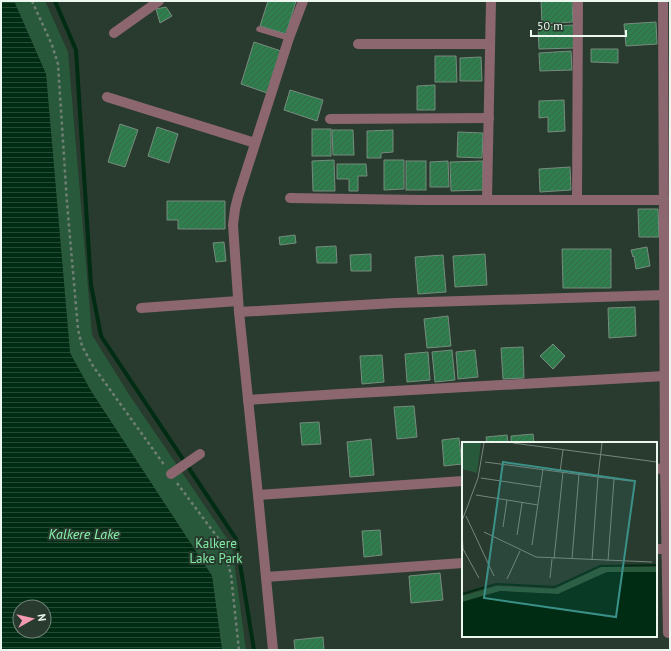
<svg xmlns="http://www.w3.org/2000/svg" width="671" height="651" font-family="'PT Sans',sans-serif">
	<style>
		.park { fill: #29593b }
		.water { fill: url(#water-rules); fill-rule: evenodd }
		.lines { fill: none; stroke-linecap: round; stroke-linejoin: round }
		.stream { stroke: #002c14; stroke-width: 4 }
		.building { fill: url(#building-hatch); stroke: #778c7d }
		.path { stroke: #6f7f74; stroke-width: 2.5; stroke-dasharray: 3 3; stroke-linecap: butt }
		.lane { stroke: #8c676f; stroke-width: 5.5 }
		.street { stroke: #8c676f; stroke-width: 10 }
		.labels { text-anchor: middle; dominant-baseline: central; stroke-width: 4; stroke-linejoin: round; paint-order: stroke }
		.park-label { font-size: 13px; fill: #80e9a4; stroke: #283b2e }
		.water-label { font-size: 14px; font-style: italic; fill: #8af3ae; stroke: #283b2e }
		.inset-river { fill: none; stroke: #002c14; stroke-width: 2 }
		.inset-road { fill: none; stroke: #76867b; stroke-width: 1 }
		.view { fill: #3b9088; fill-opacity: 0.15; stroke: #3b9088; stroke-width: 2 }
		.inset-edge { fill: none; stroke: #ecf7ef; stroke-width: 2 }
	</style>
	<defs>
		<pattern id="water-rules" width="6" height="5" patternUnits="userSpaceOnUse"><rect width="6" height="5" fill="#002c14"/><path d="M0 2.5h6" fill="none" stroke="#254b36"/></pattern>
		<pattern id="building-hatch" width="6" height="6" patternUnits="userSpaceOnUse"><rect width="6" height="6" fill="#2f7e4e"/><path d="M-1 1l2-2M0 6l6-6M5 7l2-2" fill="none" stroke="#3b644b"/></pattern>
	</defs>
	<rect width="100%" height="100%" fill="#283b2e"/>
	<path class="park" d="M14,1H45L68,52L92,335L130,396L232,546L246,650H222L212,576L91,391L70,353L46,74Z"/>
	<path class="water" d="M1,1H14L46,74L70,353L91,391L212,576L222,650H1ZM20,607H44V631H20Z"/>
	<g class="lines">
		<path class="stream" d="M55,1L76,50L91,285L101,336L236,539L254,650"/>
	</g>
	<g class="building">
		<path d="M268,1H296L286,34L260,26Z"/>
		<path d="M541,1H572L573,22L542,24Z"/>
		<path d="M166,7L172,16L160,23L156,9Z"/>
		<path d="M656,22L657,44L626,46L624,24Z"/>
		<path d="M573,25L575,48L539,49L538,27Z"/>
		<path d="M254,42L281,51L267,93L241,84Z"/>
		<path d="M591,49H618V63L591,62Z"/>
		<path d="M571,51L572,70L540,71L539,53Z"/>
		<path d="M435,56H456L457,82H435Z"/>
		<path d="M481,57L482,81H460V58Z"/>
		<path d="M435,85V110H417V86Z"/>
		<path d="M290,90L323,100L317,121L284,110Z"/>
		<path d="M564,100L565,131L548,132V117L539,118V101Z"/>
		<path d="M120,124L138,130L125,167L108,162Z"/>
		<path d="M157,127L178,134L169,163L148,156Z"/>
		<rect x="312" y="129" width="19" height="27"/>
		<path d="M332,130H353L354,155H333Z"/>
		<path d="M393,130V152L381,153V158H367V131Z"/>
		<path d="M458,132L483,133L482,158L457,157Z"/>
		<path d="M334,160L335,191H313L312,161Z"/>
		<path d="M384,160H404V189L384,190Z"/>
		<rect x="406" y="161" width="20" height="29"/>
		<path d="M448,161L449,187H430V162Z"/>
		<path d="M483,161V190L451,191L450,162Z"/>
		<path d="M337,164H366L367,176H358V191H349V179H337Z"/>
		<path d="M570,167L571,190L540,192L539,169Z"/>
		<path d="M167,201H225V229H178V220H167Z"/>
		<path d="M638,209H658L659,237H639Z"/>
		<path d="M295,235L296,243L280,245L279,237Z"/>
		<path d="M224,242L226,261L216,262L213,243Z"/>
		<path d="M336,246L337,263H317L316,247Z"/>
		<path d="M647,247L650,266L636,269L634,256L633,257L631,250Z"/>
		<path d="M562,249H611V288H563Z"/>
		<path d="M371,254V271H351L350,255Z"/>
		<path d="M485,254L487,285L455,287L453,256Z"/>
		<path d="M443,255L446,292L418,294L415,257Z"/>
		<path d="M635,307L636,336L609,338L608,308Z"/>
		<path d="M448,316L451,346L427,348L424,319Z"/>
		<path d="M553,344L565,356L553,369L540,356Z"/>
		<path d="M523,347L524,378L503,379L501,348Z"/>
		<path d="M452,350L455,380L435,382L432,352Z"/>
		<path d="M475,350L478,377L458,379L456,352Z"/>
		<path d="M428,352L430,380L407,382L405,354Z"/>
		<path d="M382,355L384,382L362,384L360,356Z"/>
		<path d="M414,406L417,437L397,439L394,407Z"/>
		<path d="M319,422L321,444L302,445L300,423Z"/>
		<path d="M533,434L534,443H511V436Z"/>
		<path d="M507,435L508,443H487L486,437Z"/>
		<path d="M459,438L462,464L444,466L442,440Z"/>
		<path d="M371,439L374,475L350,477L347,442Z"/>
		<path d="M380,530L382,555L364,557L362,531Z"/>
		<path d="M440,573L443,600L411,603L409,576Z"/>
		<path d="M323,637L324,650H295L294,640Z"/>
	</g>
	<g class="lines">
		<g class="path">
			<path d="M32,1L52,45L58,64L67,203L78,329L82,346L93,366L165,466"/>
			<path d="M177,483L218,538L225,552L231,575L239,650"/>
		</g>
		<path class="lane" d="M259,29L289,38"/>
		<g class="street">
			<path d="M663,1L665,468H670"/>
			<path d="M114,33L159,1"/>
			<path d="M358,44H490"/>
			<path d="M107,97L255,143"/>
			<path d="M330,119L489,118"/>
			<path d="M290,198L421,200H664"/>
			<path d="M487,199L491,1"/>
			<path d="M577,200L578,1"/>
			<path d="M141,308L238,301"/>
			<path d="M239,312L395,303L665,295"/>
			<path d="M248,400L340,394L665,376"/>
			<path d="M656,469L665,468L668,633"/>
			<path d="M171,474L200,454"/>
			<path d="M258,495L463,481"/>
			<path d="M656,549H667"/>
			<path d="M266,577L463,563"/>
			<path d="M273,650L258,495L239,312L233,225L235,209L238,197L289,38L303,1"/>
		</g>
	</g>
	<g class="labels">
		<g class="park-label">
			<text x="216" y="543">Kalkere<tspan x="216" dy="15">Lake Park</tspan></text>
		</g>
		<g class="water-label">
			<text x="84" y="534">Kalkere Lake</text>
		</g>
	</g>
	<g transform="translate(462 442)">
		<rect width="195" height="195" fill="#283b2e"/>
		<path d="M0,1H19L15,31L0,27Z" fill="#29593b"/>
		<path d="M139,125H195V130H145L96,152L38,149L0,160V154L35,144L92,147Z" fill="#29593b"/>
		<path d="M145,130H195V194H0V160L38,149L96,152Z" fill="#002c14"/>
		<path class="inset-river" d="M0,152L34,142L93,145L138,124L195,123"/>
		<path class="inset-road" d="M51,1L195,20M23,20L136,35L140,1M98,30L101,8M19,36L79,45M14,53L76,63M4,74L32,134M0,79L16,36L22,1M41,85L45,58M0,89L1,107L17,136M22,90L74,115L190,120M55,93L60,61M70,103L81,27M92,117L101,30M110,117L117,32M130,118L136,35L169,39M146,119L152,37M88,136L90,117M45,137L58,109"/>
		<path class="view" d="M41,20L173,39L154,175L22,156Z"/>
		<rect width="195" height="195" class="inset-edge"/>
	</g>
	<rect width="671" height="651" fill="none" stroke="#ecf7ef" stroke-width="4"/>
	<g transform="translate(32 619) rotate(82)"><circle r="19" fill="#283b2e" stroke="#76867b"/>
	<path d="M0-3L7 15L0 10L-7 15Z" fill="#f29aaf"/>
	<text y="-6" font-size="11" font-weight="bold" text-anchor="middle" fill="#ecf7ef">N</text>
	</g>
	<path d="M531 30v6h95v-6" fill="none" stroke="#ecf7ef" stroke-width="2"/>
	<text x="537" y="30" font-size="12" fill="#ecf7ef" stroke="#283b2e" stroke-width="3" paint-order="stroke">50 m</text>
</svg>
